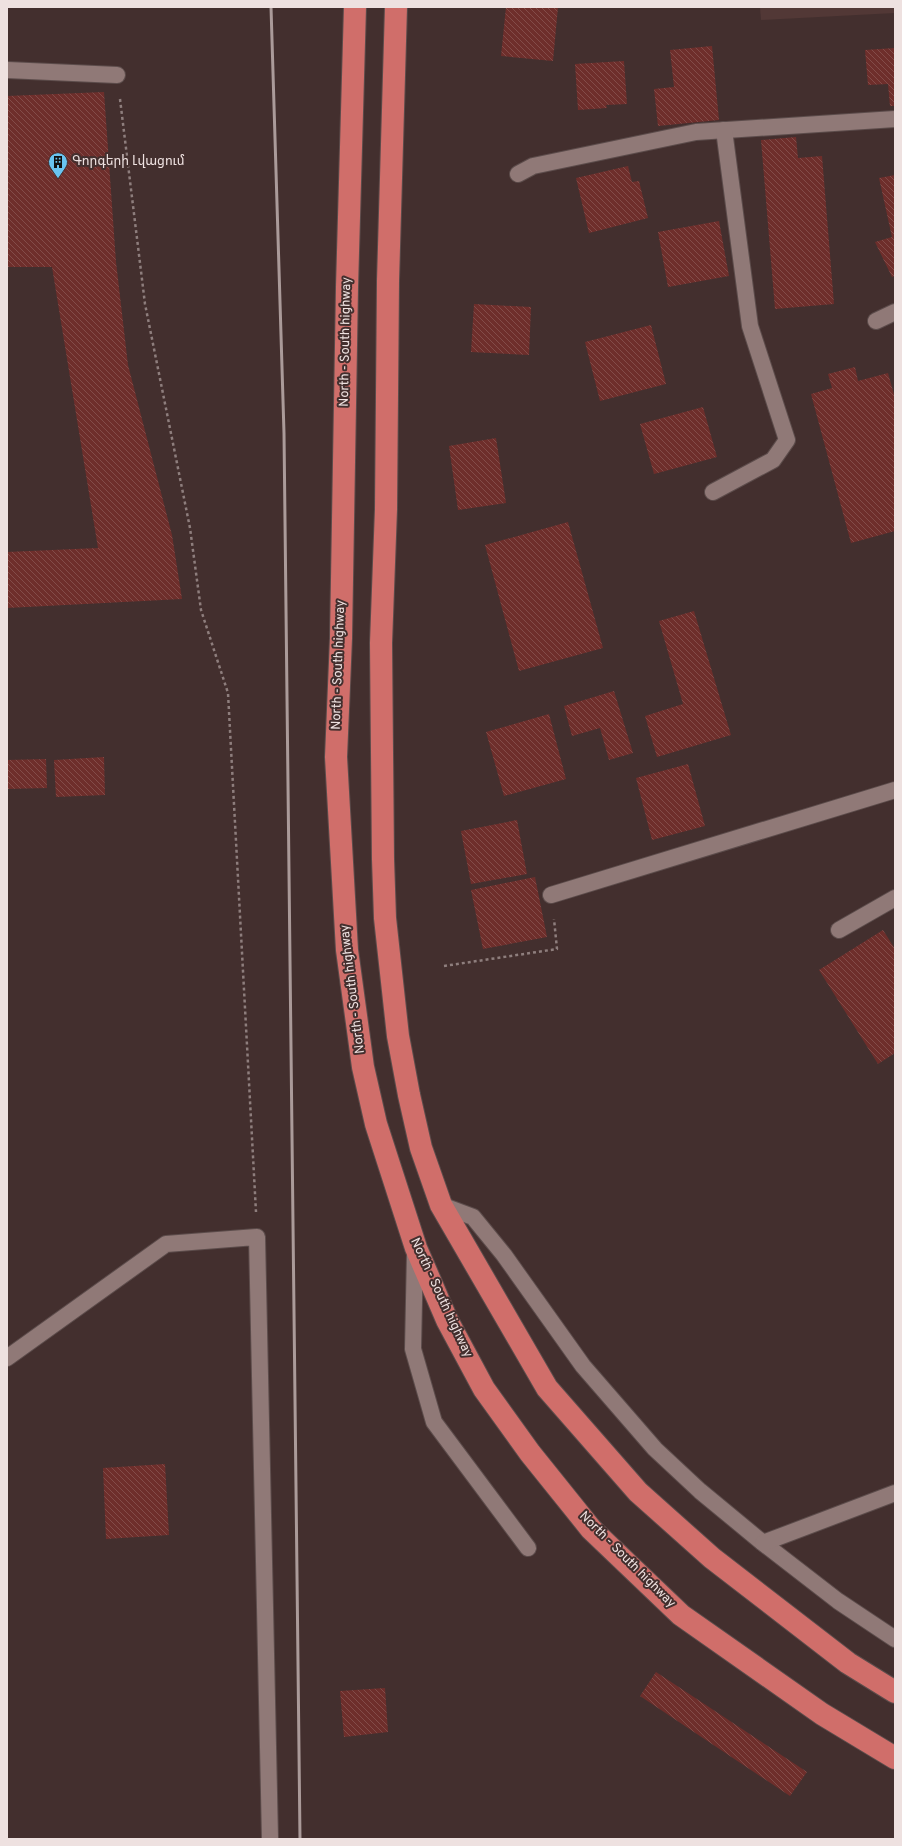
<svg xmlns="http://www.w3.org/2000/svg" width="902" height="1846" font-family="Overpass,'Noto Sans Armenian',sans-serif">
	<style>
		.built { fill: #523836 }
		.building { fill: url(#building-back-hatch) }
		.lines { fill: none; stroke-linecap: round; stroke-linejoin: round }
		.service-casing { stroke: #5c4c4b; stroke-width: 18 }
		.trunk-casing { stroke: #5c4c4b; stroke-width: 24 }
		.path { stroke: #8e7e7d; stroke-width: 2.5; stroke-dasharray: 3 3; stroke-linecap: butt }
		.service { stroke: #907977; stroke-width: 16 }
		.trunk { stroke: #d06e6a; stroke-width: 22 }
		.rail { stroke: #aa9a99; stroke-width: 3 }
		.labels { text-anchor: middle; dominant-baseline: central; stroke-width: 4; stroke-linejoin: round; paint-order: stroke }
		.poi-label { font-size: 13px; fill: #eee1e0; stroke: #432f2e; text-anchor: start }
		.street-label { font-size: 13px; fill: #eee1e0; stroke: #432f2e }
	</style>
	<defs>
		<pattern id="building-back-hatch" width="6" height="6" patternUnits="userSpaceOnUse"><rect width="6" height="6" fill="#6e2e2b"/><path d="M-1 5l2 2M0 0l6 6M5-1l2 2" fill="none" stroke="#834c49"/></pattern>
	</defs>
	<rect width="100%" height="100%" fill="#432f2e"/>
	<path class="built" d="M760,7H895V13L761,20Z"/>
	<g class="building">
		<path d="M506,7H558L553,61L501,56Z"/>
		<path d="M712,46L719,120L658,126L654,89L674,87L670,50Z"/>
		<path d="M895,48V106H890L888,84L868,85L865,50Z"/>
		<path d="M624,61L627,104L606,105L607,108L578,110L575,64Z"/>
		<path d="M104,92L116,262L128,365L172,535L182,599L7,608V552L98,548L52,267H7V96Z"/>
		<path d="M796,137L798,158L822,156L834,304L775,309L761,140Z"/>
		<path d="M628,166L632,182L639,181L648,218L589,233L576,178Z"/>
		<path d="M895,175V276L892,277L875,242L892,237L879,178Z"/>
		<path d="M719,221L729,276L668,287L658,232Z"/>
		<path d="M474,304L531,307L529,355L471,352Z"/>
		<path d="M651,325L666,384L600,401L585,342Z"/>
		<path d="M855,367L858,381L888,373L895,398V531L851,543L811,394L832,388L828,374Z"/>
		<path d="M703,407L717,457L654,474L640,424Z"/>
		<path d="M496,438L506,503L458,510L449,446Z"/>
		<path d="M568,522L603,648L519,671L485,545Z"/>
		<path d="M694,611L731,735L657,757L645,716L683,704L659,621Z"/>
		<path d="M614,691L633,753L609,760L600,728L572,736L564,706Z"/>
		<path d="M549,714L566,779L504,796L486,732Z"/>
		<path d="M104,757L105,795L56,797L54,760Z"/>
		<path d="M46,759L47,788L7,789V760Z"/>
		<path d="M688,764L705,826L652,840L636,778Z"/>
		<path d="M517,820L527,874L471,884L461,831Z"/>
		<path d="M535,877L547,937L483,949L471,890Z"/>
		<path d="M883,930L895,949V1053L878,1064L819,970Z"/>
		<path d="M165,1464L169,1535L106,1539L103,1468Z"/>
		<path d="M656,1672L807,1772L790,1796L640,1696Z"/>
		<path d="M385,1688L388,1732L344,1737L340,1691Z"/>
	</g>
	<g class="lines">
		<defs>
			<g id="service">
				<path d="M7,70L117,75"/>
				<path d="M518,174L533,166L696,132L895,119"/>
				<path d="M876,321L895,312"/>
				<path d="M713,492L773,460L787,440L750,326L724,130"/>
				<path d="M551,895L895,790"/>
				<path d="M839,930L895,898"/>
				<path d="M441,1205L473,1217L504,1255L583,1366L655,1449L700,1491L763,1543L838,1601L895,1639"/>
				<path d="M415,1252L413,1349L434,1422L528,1548"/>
				<path d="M7,1358L166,1244L257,1237L270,1839"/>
				<path d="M763,1543L895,1493"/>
			</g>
			<g id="trunk">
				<path d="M355,7L347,287L341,638L336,757L347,950L363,1067L376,1124L416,1248L447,1320L484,1389L530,1453L591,1529L681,1615L822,1714L895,1758"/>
				<path d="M396,7L388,281L386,509L381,643L383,859L385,918L398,1036L409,1095L421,1148L441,1205L547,1388L638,1492L712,1558L848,1663L895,1692"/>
			</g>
		</defs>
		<use href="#service" class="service-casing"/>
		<use href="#trunk" class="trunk-casing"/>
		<g class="path">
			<path d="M120,99L145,304L190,528L201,610L228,693L256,1212"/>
			<path d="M444,966L557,949L554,919"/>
		</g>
		<use href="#service" class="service"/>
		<use href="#trunk" class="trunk"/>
		<path class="rail" d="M271,7L284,433L300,1839"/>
	</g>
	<defs>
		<symbol id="building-pin" viewBox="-11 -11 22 30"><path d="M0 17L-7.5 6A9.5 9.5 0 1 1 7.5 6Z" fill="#69c4f1" stroke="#432f2e"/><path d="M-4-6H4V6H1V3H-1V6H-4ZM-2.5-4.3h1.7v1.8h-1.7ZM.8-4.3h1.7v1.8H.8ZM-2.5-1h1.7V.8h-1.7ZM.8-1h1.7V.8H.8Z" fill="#111"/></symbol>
	</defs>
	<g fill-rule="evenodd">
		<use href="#building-pin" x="47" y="151" width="22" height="30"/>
	</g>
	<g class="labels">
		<g class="poi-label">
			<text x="72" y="162">Գորգերի Լվացում</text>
		</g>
		<g class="street-label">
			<text transform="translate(346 342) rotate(-89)">North - South highway</text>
			<text transform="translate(339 665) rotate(-88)">North - South highway</text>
			<text transform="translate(353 989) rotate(-97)">North - South highway</text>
			<text transform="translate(441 1298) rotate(65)">North - South highway</text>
			<text transform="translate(627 1560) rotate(45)">North - South highway</text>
		</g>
	</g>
	<rect width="902" height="1846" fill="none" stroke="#eee1e0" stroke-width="16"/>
</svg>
